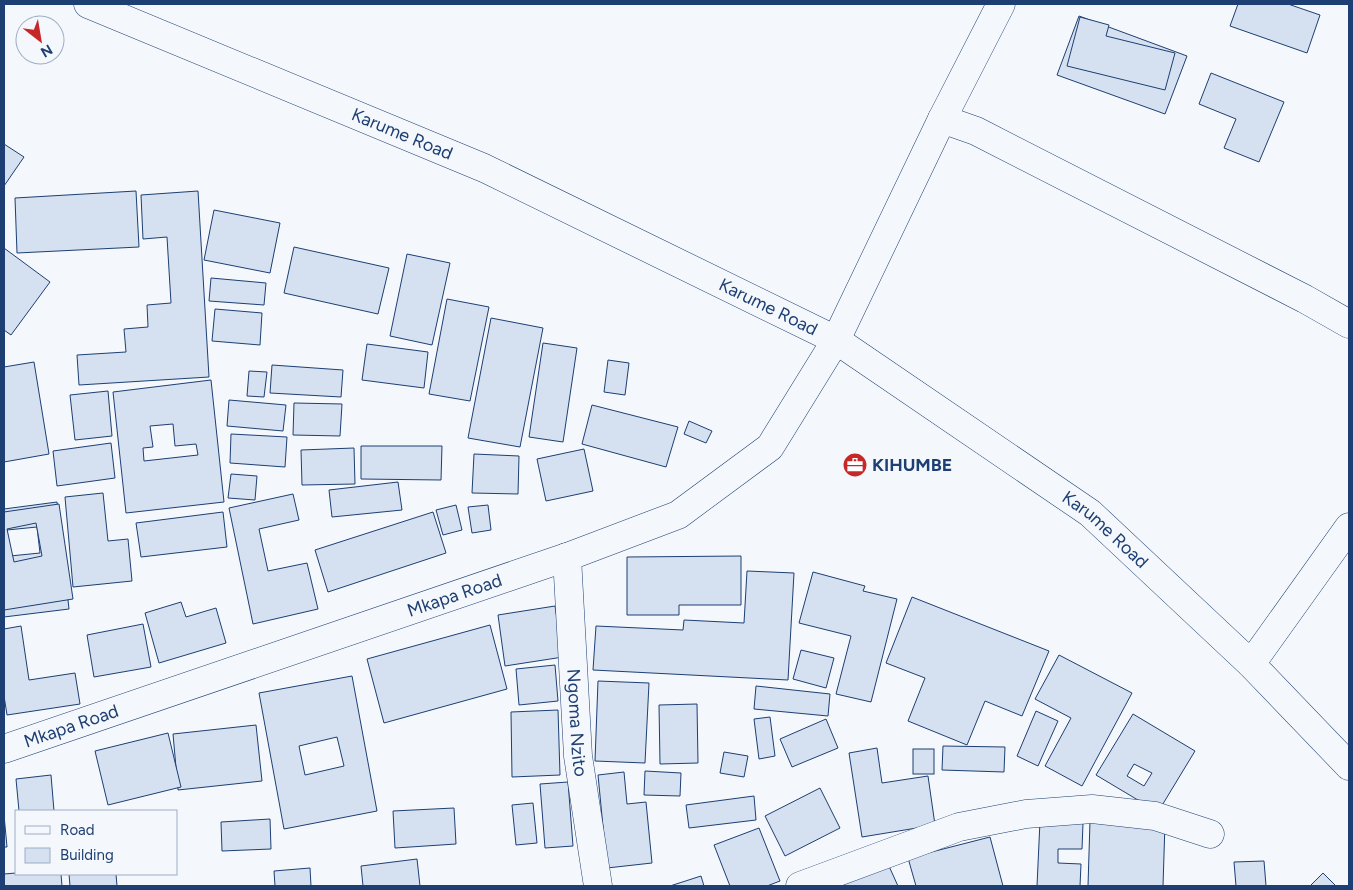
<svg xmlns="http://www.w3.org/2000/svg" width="1353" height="890" font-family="Figtree,sans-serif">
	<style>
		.building { fill: #d5e0f0; stroke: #1d3f73; fill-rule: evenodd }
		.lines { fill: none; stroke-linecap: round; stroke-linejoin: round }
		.minor-casing { stroke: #1d3f73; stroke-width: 29 }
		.highway-casing { stroke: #1d3f73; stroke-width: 29 }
		.minor { stroke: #f4f7fb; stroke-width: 28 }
		.highway { stroke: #f4f7fb; stroke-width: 28 }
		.labels { text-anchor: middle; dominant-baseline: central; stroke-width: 4; stroke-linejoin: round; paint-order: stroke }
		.street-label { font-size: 18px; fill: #1d3f73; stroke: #f4f7fb }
		.poi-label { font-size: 18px; font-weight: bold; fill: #1d3f73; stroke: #f4f7fb; text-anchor: start }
	</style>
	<rect width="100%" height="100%" fill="#f4f7fb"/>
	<g class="building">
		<path d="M1238,4H1288L1320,15L1307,53L1230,26Z"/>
		<path d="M1079,16L1187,56L1165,114L1057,75Z"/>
		<path d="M1080,17L1109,25L1106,36L1175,53L1165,90L1067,66Z"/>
		<path d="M1211,73L1284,102L1259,162L1224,148L1236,119L1199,104Z"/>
		<path d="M4,144L24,157L4,186Z"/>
		<path d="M136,191L139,247L17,253L15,198Z"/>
		<path d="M198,191L209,377L79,385L77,355L126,352L124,329L148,327L147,305L171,303L167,237L143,239L141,195Z"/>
		<path d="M214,210L280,223L270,273L204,260Z"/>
		<path d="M294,247L389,268L378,314L284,293Z"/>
		<path d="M4,248L50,282L11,335L4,330Z"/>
		<path d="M407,254L450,263L432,345L390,336Z"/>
		<path d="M211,278L266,283L264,305L209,301Z"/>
		<path d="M447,299L489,307L470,401L429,394Z"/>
		<path d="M215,309L262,313L260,345L212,341Z"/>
		<path d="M491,318L543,328L520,447L468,438Z"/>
		<path d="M543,343L577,348L563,442L529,437Z"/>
		<path d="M367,344L428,352L424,388L362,380Z"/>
		<path d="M608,360L629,363L625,395L604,392Z"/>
		<path d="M34,362L49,454L4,462V367Z"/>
		<path d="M272,365L343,370L341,397L270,393Z"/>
		<path d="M249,371L267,372L264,397L247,396Z"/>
		<path d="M211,380L224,502L126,513L113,392ZM173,424L175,446L196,444L198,455L144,461L143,448L153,447L150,426Z"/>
		<path d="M108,391L112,436L75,440L70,395Z"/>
		<path d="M229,400L286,405L283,431L227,426Z"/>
		<path d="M294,403L342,404L340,436L293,435Z"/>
		<path d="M592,405L678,427L666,467L582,444Z"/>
		<path d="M689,421L712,431L706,443L684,434Z"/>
		<path d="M231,434L287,437L285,467L230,463Z"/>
		<path d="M111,443L115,478L57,486L53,451Z"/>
		<path d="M361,446H442L441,480L361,479Z"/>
		<path d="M354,448L355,484L302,485L301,450Z"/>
		<path d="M584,449L593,491L546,501L537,459Z"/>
		<path d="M474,454L519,456L518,494L472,493Z"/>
		<path d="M231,474L257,476L255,500L228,498Z"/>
		<path d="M398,482L402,510L332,517L329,490Z"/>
		<path d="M103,493L108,541L128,539L132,581L73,587L65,497Z"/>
		<path d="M293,494L299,520L259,529L268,571L307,563L318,609L253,624L229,508Z"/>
		<path d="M57,502L69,609L4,617V509ZM37,527L40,553L10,556L7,530Z"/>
		<path d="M59,504L73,599L4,610V512ZM36,523L42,556L14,562L7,529Z"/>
		<path d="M456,505L462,530L443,535L436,510Z"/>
		<path d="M488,505L491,530L472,533L468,507Z"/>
		<path d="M223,512L227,547L141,557L136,523Z"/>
		<path d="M433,512L446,553L328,592L315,550Z"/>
		<path d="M741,556V605H679V615H627V557Z"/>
		<path d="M747,571L794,573L788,680L593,670L596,626L683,630L684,620L744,623Z"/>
		<path d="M813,572L865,586L863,591L897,599L871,702L836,694L851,636L799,623Z"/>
		<path d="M912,597L1049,651L1022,716L985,701L967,745L908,721L925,678L886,663Z"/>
		<path d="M181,602L186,617L216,608L226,643L159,663L145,613Z"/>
		<path d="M555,606L563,657L505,666L498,615Z"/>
		<path d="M143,624L151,667L94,677L87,635Z"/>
		<path d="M490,625L507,689L384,723L367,659Z"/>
		<path d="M21,626L29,680L75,673L80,704L7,715L4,696V629Z"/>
		<path d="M801,650L834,658L826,688L793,679Z"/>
		<path d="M1059,655L1132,693L1082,786L1045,766L1071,718L1035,699Z"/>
		<path d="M555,665L558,701L519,705L516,669Z"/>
		<path d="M352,676L377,811L284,829L259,693ZM337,737L344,766L305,775L299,746Z"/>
		<path d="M598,681L649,683L645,763L595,761Z"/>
		<path d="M756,686L830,694L828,716L754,709Z"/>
		<path d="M697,704L698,763L660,764L659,705Z"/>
		<path d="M558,710L560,775L512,777L511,712Z"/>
		<path d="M1036,711L1058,721L1038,766L1017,756Z"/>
		<path d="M1133,714L1195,751L1158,812L1096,775ZM1134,764L1152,773L1144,786L1127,776Z"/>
		<path d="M770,717L775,756L759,759L754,719Z"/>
		<path d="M826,719L838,748L792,767L780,739Z"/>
		<path d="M256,725L262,781L178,790L173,734Z"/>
		<path d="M168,733L181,787L108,805L95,751Z"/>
		<path d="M943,746L1005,747L1004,772L942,770Z"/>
		<path d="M877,748L882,783L928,776L935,825L862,837L849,753Z"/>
		<rect x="913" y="749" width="21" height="25"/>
		<path d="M724,752L748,756L744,777L720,773Z"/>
		<path d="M645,771L681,773L680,796L644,795Z"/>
		<path d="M624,772L627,804L646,802L652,863L607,868L598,775Z"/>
		<path d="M51,775L54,811H19L16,779Z"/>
		<path d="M568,782L573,846L545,848L540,784Z"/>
		<path d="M820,788L840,828L785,856L765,816Z"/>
		<path d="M754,796L756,820L689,828L686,805Z"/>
		<path d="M533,803L537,843L516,845L512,805Z"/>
		<path d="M454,808L456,844L395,848L393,811Z"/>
		<path d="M4,815L7,847H4Z"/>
		<path d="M270,819L271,849L222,851L221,822Z"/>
		<path d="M1040,821L1083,823L1082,849H1058V863L1081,864L1080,886H1037Z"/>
		<path d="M1090,821L1165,823L1163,886H1088Z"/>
		<path d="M759,828L780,881L767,886H730L714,845Z"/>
		<path d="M990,837L1003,886H916L908,858Z"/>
		<path d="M417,859L420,886H363L361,866Z"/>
		<path d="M1264,861L1266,886H1236L1234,862Z"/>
		<path d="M888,864L898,886H836Z"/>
		<path d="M310,868L311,886H275L274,871Z"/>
		<path d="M16,873L61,874L62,886H4V874Z"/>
		<path d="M1323,873L1336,886H1310Z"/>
		<path d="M69,874H116L117,886H70Z"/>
		<path d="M701,876L704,886H670Z"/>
	</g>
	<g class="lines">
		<defs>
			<g id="minor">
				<path d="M942,119L976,131L1305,299L1349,324"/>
				<path id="s1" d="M567,557L578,756L598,886"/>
				<path d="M1251,664L1349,527"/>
				<path id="s2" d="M4,749L567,557L678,515L770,447L836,340L942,119L1001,4"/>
				<path d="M800,886L959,827L1026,814L1092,809L1155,816L1210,834"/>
			</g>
			<g id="highway">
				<path id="s3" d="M88,4L484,168L836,340L1090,513L1251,664L1349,766"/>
			</g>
		</defs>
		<use href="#minor" class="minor-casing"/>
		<use href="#highway" class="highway-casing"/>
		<use href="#minor" class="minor"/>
		<use href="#highway" class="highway"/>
	</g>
	<defs>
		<symbol id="office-disc" viewBox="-11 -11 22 22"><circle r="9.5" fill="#c62828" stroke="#f4f7fb"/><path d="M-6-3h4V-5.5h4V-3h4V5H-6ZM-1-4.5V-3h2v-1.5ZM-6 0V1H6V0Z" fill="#fff"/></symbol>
	</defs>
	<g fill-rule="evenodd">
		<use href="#office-disc" x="841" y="451" width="28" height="28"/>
	</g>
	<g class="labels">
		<g class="street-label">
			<text stroke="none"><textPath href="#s3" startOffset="340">Karume Road</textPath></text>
			<text stroke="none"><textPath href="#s3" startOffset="745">Karume Road</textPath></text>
			<text stroke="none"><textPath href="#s3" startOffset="1150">Karume Road</textPath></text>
			<text stroke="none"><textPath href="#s2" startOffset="476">Mkapa Road</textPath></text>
			<text stroke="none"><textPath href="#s1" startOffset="166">Ngoma Nzito</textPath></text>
			<text stroke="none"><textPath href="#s2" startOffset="71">Mkapa Road</textPath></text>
		</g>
		<g class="poi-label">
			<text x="872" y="465">KIHUMBE</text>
		</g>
	</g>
	<rect width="1353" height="890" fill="none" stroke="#1d3f73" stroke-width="10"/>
	<rect x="15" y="810" width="162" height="65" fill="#f4f7fb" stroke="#9eadc5"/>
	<rect x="25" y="826" width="25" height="8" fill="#f4f7fb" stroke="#9eadc5"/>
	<text x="60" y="835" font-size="15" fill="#1d3f73">Road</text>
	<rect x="25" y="848" width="25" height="15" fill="#d5e0f0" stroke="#9eadc5"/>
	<text x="60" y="860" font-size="15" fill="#1d3f73">Building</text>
	<g transform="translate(40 40) rotate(149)"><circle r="24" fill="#f4f7fb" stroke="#9eadc5"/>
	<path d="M0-4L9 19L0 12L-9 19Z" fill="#c62828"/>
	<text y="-8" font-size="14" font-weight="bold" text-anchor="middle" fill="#1d3f73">N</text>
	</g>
</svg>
